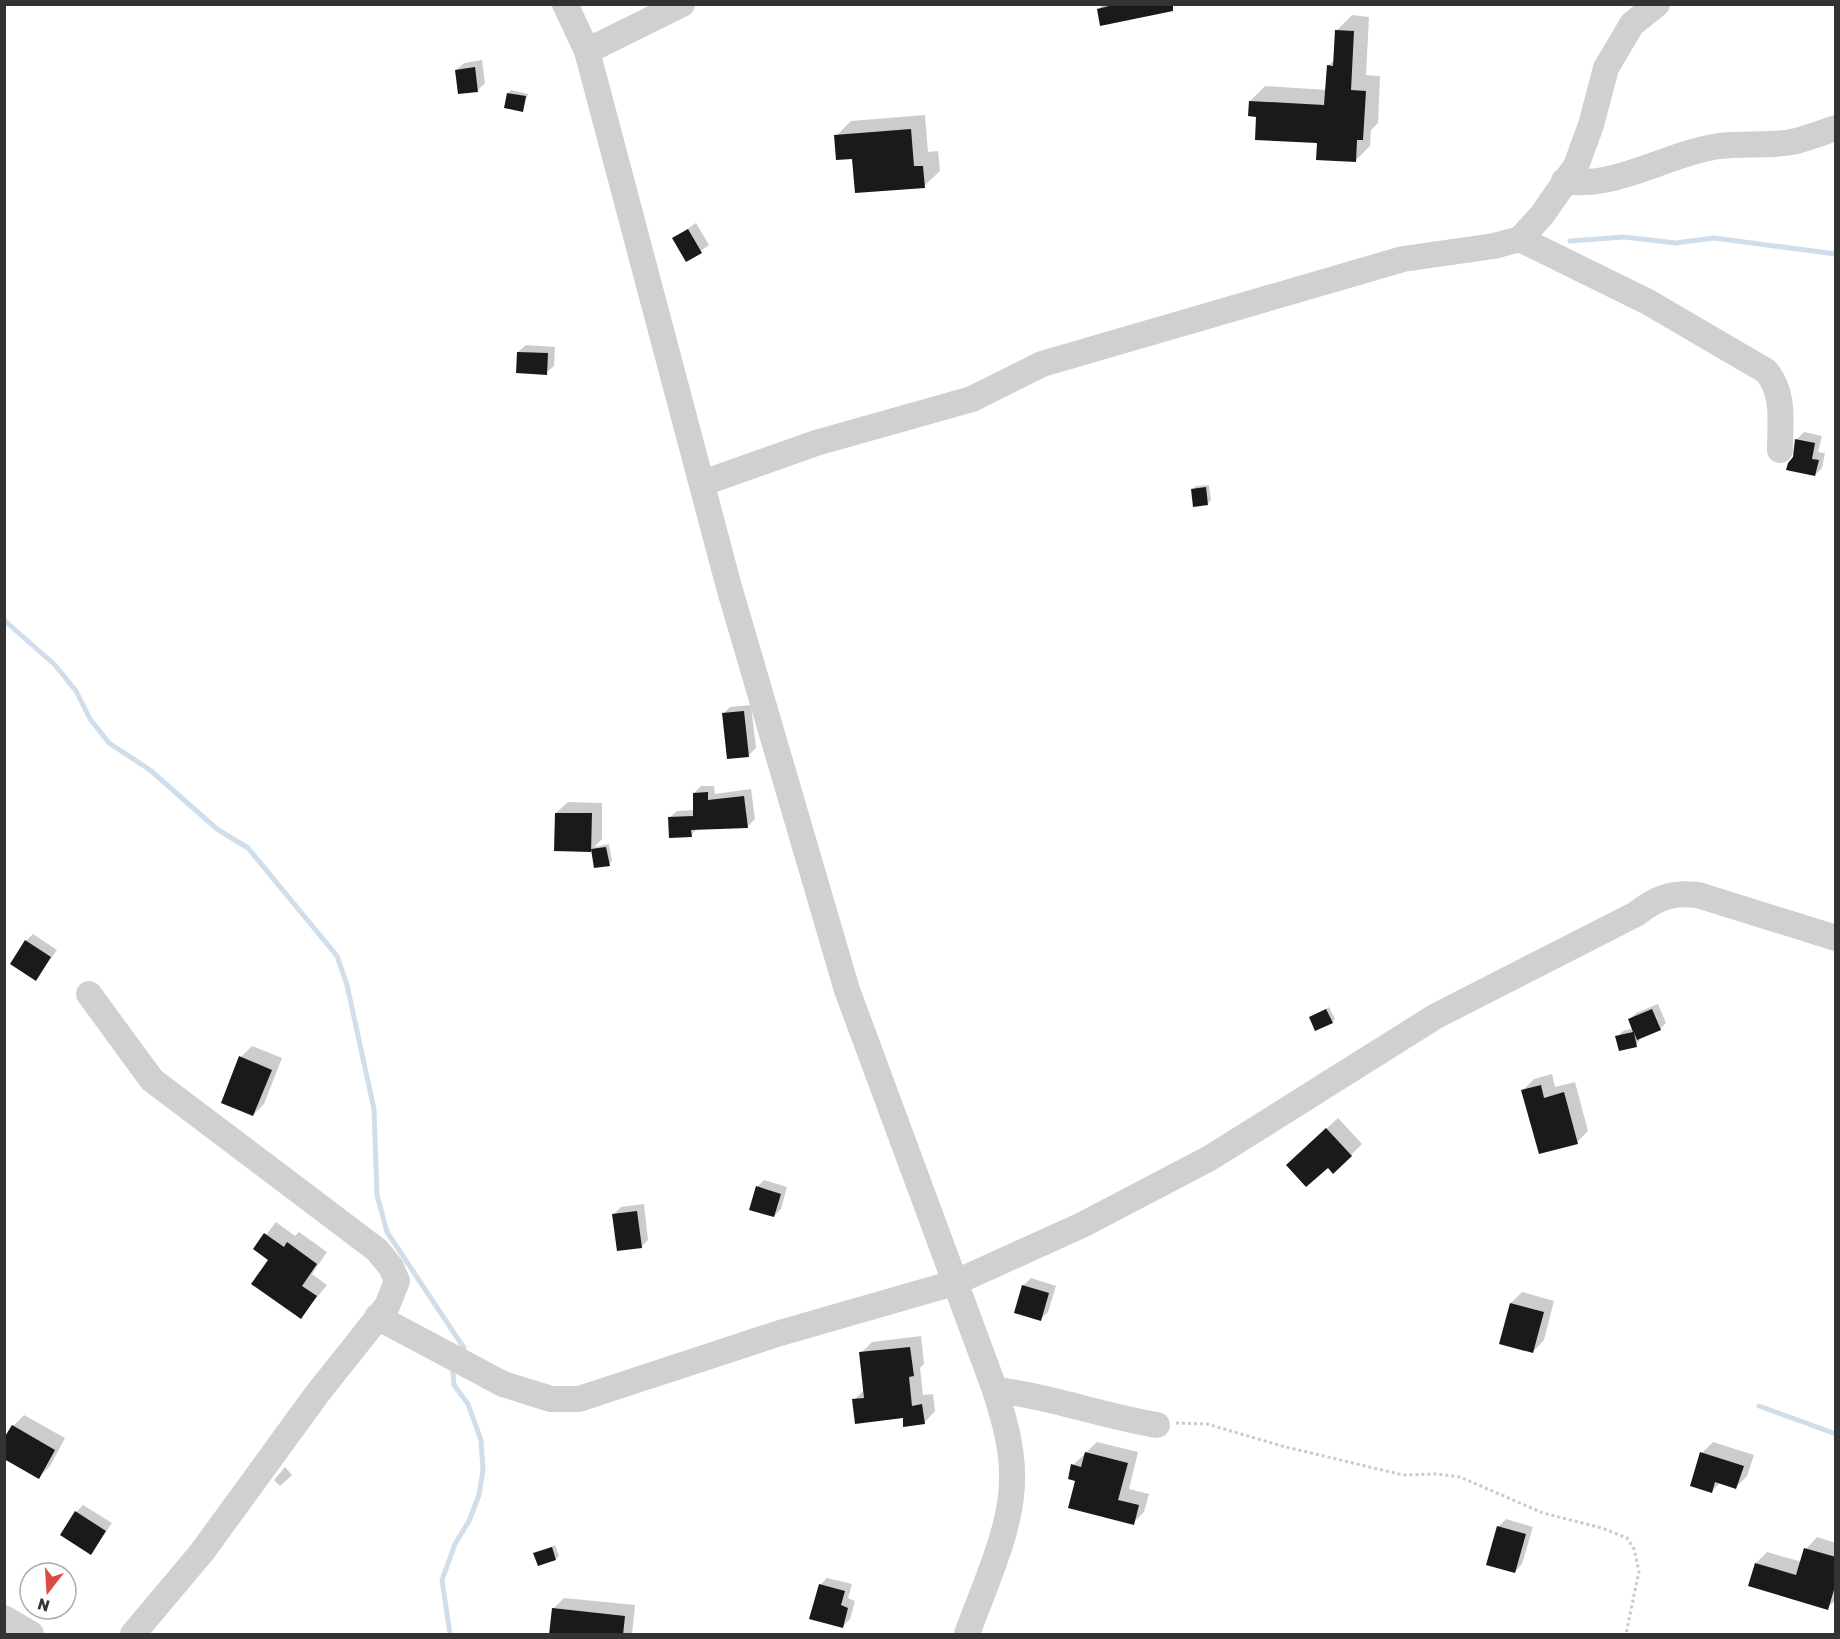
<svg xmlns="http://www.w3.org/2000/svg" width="1840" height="1639" font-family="Rubik,sans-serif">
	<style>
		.shadow { fill: #0003 }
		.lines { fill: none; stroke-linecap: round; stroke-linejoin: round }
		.stream { stroke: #d0deec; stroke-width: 5 }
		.building { fill: #1a1a1a }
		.path { stroke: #cacaca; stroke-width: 3; stroke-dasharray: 3 3; stroke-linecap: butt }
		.minor { stroke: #d0d0d0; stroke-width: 26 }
	</style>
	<rect width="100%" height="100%" fill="#fff"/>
	<g class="shadow">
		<path d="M1103,4H1156L1099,9Z"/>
		<path d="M1352,15L1369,17L1366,75L1380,76L1378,123L1371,130L1370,146L1355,161L1257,116L1250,101L1265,86L1327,90L1328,66L1335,59L1336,31Z"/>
		<path d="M482,60L485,83L478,90L456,70L464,63Z"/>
		<path d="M511,90L528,94L523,110L508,94Z"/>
		<path d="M925,115L928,152L938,151L940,171L924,186L853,158L836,136L851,121Z"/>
		<path d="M696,223L709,245L687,260L674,238Z"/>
		<path d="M526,345L555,347L554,366L546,373L518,352Z"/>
		<path d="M1804,432L1822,436L1818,452L1825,453L1822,468L1815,475L1795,458L1797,439Z"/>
		<path d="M1209,485L1211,500L1208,504L1193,489L1196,486Z"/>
		<path d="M751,705L756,748L749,755L723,714L730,707Z"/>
		<path d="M701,786H714L715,794L751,789L755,819L748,826L698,828L691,835L669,818L677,811L695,810L694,793Z"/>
		<path d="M568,802L602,803V839L594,847L609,844L612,861L609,864L596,867L593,848L590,850L556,813Z"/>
		<path d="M33,934L57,950L36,979L26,941Z"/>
		<path d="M1658,1004L1666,1023L1660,1029L1642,1037L1636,1045L1617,1037L1623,1031L1634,1028L1630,1019L1636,1013Z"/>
		<path d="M1329,1007L1335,1019L1332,1022L1311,1018Z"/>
		<path d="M252,1046L282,1058L264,1104L253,1115L241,1057Z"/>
		<path d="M1552,1074L1555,1087L1575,1082L1588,1131L1577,1142L1523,1090L1534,1079Z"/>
		<path d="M1338,1118L1362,1144L1351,1155L1328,1165L1299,1154Z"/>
		<path d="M764,1180L787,1187L781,1209L774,1216L757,1187Z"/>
		<path d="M644,1204L648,1240L641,1247L614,1214L621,1207Z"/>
		<path d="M276,1222L295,1236L299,1232L327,1252L312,1274L327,1285L301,1317L270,1260L255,1249Z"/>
		<path d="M1031,1278L1056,1286L1048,1312L1040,1319L1016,1312L1024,1285Z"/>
		<path d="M1522,1292L1554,1301L1544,1340L1533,1352L1511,1303Z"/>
		<path d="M921,1336L924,1364L920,1368L923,1395L933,1394L935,1411L924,1423L854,1400L865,1389L861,1353L872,1342Z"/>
		<path d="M24,1415L65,1438L50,1466L39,1477L13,1426Z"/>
		<path d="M1097,1442L1138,1452L1129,1489L1149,1494L1144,1512L1133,1523L1076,1480L1073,1465Z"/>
		<path d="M1713,1442L1754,1455L1747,1476L1736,1487L1721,1482L1711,1492L1702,1453Z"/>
		<path d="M285,1467L292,1475L280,1486L274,1480Z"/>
		<path d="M83,1505L112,1523L91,1553L76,1512Z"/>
		<path d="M1506,1519L1533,1527L1522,1564L1515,1572L1498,1527Z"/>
		<path d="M1817,1537L1836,1543V1600L1827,1608L1756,1563L1767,1552L1802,1562L1806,1549Z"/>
		<path d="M555,1545L559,1556L556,1559L535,1554Z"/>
		<path d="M827,1578L852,1584L848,1598L855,1601L850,1619L843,1626L820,1585Z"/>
		<path d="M564,1598L635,1605L632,1634H566L553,1609Z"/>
	</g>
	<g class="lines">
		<g class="stream">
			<path d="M1570,241L1624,237L1676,243L1714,238L1836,254"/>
			<path d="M4,620L55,665L76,691L90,719L109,743L150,770L217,829L248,848L337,956L347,985L374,1109L377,1195L387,1232L464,1348"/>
			<path d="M1759,1406L1836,1434"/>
			<path d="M450,1634L442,1580L455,1544L469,1521L479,1495L483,1470L481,1440L468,1404L454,1385L453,1372"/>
		</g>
	</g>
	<g class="building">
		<path d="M1117,4H1173V11L1100,26L1097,9Z"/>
		<path d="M1335,30L1354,31L1351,90L1366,91L1363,140H1357L1356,162L1316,160L1317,143L1255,140L1256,117L1248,116L1249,101L1324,105L1327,65L1333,66Z"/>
		<path d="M475,67L478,92L458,94L455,70Z"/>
		<path d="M507,93L526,96L523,112L504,108Z"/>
		<path d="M911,129L914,166H923L925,188L855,193L852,159L836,160L834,135Z"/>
		<path d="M688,229L702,253L686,262L672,238Z"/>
		<path d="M517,352L548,353L547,375L516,373Z"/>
		<path d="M1795,439L1815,443L1812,459L1819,460L1815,476L1786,470L1788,463L1793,457Z"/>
		<path d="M1206,487L1208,505L1193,507L1191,489Z"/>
		<path d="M744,711L749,757L727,759L722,713Z"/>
		<path d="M708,792V800L744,796L748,828L691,830L692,837L669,838L668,817L693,816V793Z"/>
		<path d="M555,813H592L591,852L554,851Z"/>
		<path d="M606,847L610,866L594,868L591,849Z"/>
		<path d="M25,940L51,957L36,981L10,964Z"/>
		<path d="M1326,1009L1333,1023L1315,1031L1309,1017Z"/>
		<path d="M1652,1009L1661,1030L1637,1040L1634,1032L1637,1047L1619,1051L1615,1036L1633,1032L1628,1019Z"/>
		<path d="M239,1056L272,1070L253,1116L221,1103Z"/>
		<path d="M1541,1085L1544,1098L1564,1092L1578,1144L1539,1154L1521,1090Z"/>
		<path d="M1326,1128L1352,1156L1333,1174L1328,1168L1306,1187L1286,1165Z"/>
		<path d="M756,1186L781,1194L774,1217L749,1210Z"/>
		<path d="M637,1211L642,1248L617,1251L612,1214Z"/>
		<path d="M264,1233L284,1247L287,1242L317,1264L302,1286L317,1296L301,1319L251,1284L268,1260L253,1249Z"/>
		<path d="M1022,1285L1049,1293L1041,1321L1014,1313Z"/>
		<path d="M1510,1303L1544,1312L1533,1353L1499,1344Z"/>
		<path d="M910,1347L914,1376L909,1377L912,1406L922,1404L925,1424L903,1427V1418L855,1424L852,1399L864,1398L859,1352Z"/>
		<path d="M12,1425L55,1450L39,1479L4,1459V1438Z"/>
		<path d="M1085,1452L1128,1463L1118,1500L1139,1505L1134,1525L1068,1508L1075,1481L1068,1479L1071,1464L1081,1467Z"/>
		<path d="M1700,1452L1744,1466L1736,1489L1715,1482L1712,1493L1690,1486Z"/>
		<path d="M75,1511L106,1531L91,1555L60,1535Z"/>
		<path d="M1497,1526L1526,1534L1515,1573L1486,1565Z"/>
		<path d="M552,1547L556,1560L538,1566L533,1553Z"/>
		<path d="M1804,1548L1836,1557V1583L1828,1610L1748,1586L1755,1563L1796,1575Z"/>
		<path d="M819,1584L845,1591L841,1605L848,1608L843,1628L809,1619Z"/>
		<path d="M552,1608L625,1616L623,1635H549Z"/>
	</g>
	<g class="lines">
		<path class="path" d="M1176,1423L1207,1424L1282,1446L1403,1475L1437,1474L1460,1477L1543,1513L1602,1528L1627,1538L1634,1549L1639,1571L1626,1634"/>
		<g class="minor">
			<path d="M565,4L587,51L729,587L847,990L995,1390C1004,1419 1013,1449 1012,1480C1012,1529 983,1589 967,1634"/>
			<path d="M587,51L682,4"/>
			<path d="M1564,181C1617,189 1666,154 1719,146C1743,143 1768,146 1792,142C1806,139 1821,133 1836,128"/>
			<path d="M1520,239L1648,302L1766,371C1785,393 1780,422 1780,450"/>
			<path d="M703,483L816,443L972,399L1042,364L1403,259L1494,246L1520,239L1542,215L1576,166L1591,125L1606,68L1632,24L1657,4"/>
			<path d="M89,994L152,1080L377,1250L391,1267L397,1281L387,1306L317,1394L202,1552L133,1634"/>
			<path d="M377,1317L503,1384L551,1399H579L780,1333L954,1283L1082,1225L1210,1158L1436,1016L1636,914C1656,898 1672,892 1698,895L1836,938"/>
			<path d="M995,1390C1050,1396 1102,1416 1157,1425"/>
			<path d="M4,1618L31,1634"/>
		</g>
	</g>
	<rect width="1840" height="1639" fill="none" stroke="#333333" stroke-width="12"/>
	<g transform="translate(48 1591) rotate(197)"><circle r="28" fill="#ffffff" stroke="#adadad" stroke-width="1.5"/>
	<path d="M0-4.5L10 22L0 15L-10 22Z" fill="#db4b43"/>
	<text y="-9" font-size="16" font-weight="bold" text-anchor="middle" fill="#333333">N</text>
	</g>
</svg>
